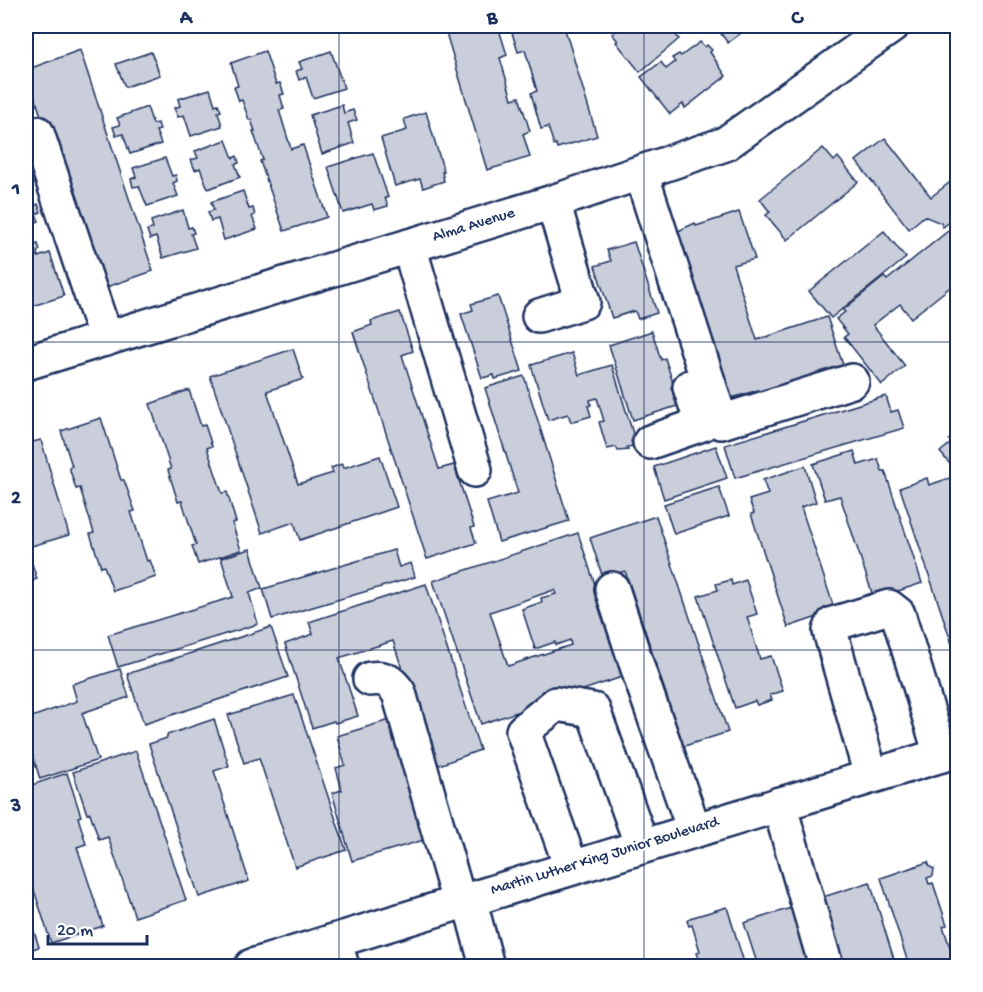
<svg xmlns="http://www.w3.org/2000/svg" width="983" height="992" font-family="'Gochi Hand',sans-serif">
	<style>
		.building { fill: #caceda; stroke: #1b2f5e; stroke-width: 1.5; fill-rule: evenodd }
		.lines { fill: none; stroke-linecap: round; stroke-linejoin: round }
		.minor-casing { stroke: #1b2f5e; stroke-width: 38 }
		.major-casing { stroke: #1b2f5e; stroke-width: 38 }
		.minor { stroke: #fff; stroke-width: 33 }
		.major { stroke: #fff; stroke-width: 33 }
		.grid { fill: none; stroke: #1b2f5e; stroke-width: 1.5; stroke-opacity: 0.55 }
		.labels { text-anchor: middle; dominant-baseline: central; stroke-width: 4.5; stroke-linejoin: round; paint-order: stroke }
		.street-label { font-size: 16px; fill: #1b2f5e; stroke: #fff }
		.neatline { fill: none; stroke: #1b2f5e; stroke-width: 2 }
		.grid-label { font-size: 20px; text-anchor: middle; font-weight: bold; fill: #1b2f5e }
	</style>
	<rect width="100%" height="100%" fill="#fff"/>
	<filter id="ink" filterUnits="userSpaceOnUse"><feTurbulence type="fractalNoise" baseFrequency=".0167" numOctaves="2"/><feDisplacementMap in="SourceGraphic" scale="12" xChannelSelector="R" yChannelSelector="G"/><feConvolveMatrix kernelMatrix="1 2 1 2 8 2 1 2 1" color-interpolation-filters="sRGB"/></filter>
	<g filter="url(#ink)">
		<g class="building">
			<path d="M444,26H498L507,55L500,58L512,99L519,97L530,131L523,134L530,157L487,170Z"/>
			<path d="M510,26H564L597,136L557,148L556,144L554,145L548,127L541,129L531,93L537,91L525,50L518,52Z"/>
			<path d="M623,26L637,27L675,26L671,29L679,39L640,72L616,42L618,41L612,34Z"/>
			<path d="M715,26H750L728,43Z"/>
			<path d="M700,42L705,47L707,45L712,50L710,52L726,76L685,108L683,104L670,114L641,77L661,62L666,69L675,62L672,58L679,54L681,56Z"/>
			<path d="M80,50L153,271L98,290L86,228L50,120L43,122L26,70Z"/>
			<path d="M265,51L276,84L280,83L284,94L280,95L284,109L279,110L291,149L303,145L327,217L284,231L260,161L263,160L253,131H255L251,120H249L242,100L239,101L234,87L238,86L231,63Z"/>
			<path d="M331,51L344,88L313,98L306,77L299,80L296,71L302,69L299,62Z"/>
			<path d="M151,52L160,75L125,87L116,64Z"/>
			<path d="M210,89L215,105L218,104L221,111L218,112L222,126L191,136L184,115L178,117L174,108L180,106L178,99Z"/>
			<path d="M342,105L344,113L353,110L357,120L348,123L354,143L322,154L310,115Z"/>
			<path d="M147,107L153,124L158,123L160,130L156,131L161,144L130,154L123,134L116,136L113,127L120,125L117,118Z"/>
			<path d="M426,112L444,172H442L444,181L423,188L420,179L395,186L381,138L407,130L404,119Z"/>
			<path d="M885,138L931,197L958,176V215L943,227L941,223L924,216L909,229L856,161Z"/>
			<path d="M226,140L233,158L237,156L239,163L235,164L240,177L208,189L200,168L195,170L191,160L198,158L195,151Z"/>
			<path d="M823,148L834,161L838,157L858,182L787,240L766,215L770,212L760,199Z"/>
			<path d="M373,153L388,197L385,198L388,206L374,210L372,204L343,213L328,167Z"/>
			<path d="M165,158L172,176L176,175L177,181L173,183L178,196L147,206L139,186L133,187L131,179L136,177L133,168Z"/>
			<path d="M26,182L34,206L38,204L41,212L36,214L39,221L28,225L34,245L38,244L40,250L37,252L38,257L50,253L64,296L26,308Z"/>
			<path d="M243,191L249,209L253,208L255,215L252,216L257,229L224,240L218,219L211,221L208,212L214,210L211,202Z"/>
			<path d="M183,210L188,228L192,227L194,233L191,234L196,248L163,258L156,237L150,239L147,230L153,229L151,221Z"/>
			<path d="M739,212L755,259L733,265L757,340L827,317L845,371L760,399L758,390L719,402L676,232L695,223L696,226Z"/>
			<path d="M958,223V281L911,318L900,304L873,325L905,366L882,385L844,337L848,334L836,319L845,312L843,310L884,277L887,280Z"/>
			<path d="M884,231L906,258L831,318L809,291Z"/>
			<path d="M634,242L657,313L638,319L635,311L612,318L595,266L611,261L607,250Z"/>
			<path d="M498,296L522,371L495,379L494,375L482,378L461,314L473,310L471,304Z"/>
			<path d="M400,312L413,351L402,355L439,469L454,465L474,527L471,528L476,543L427,559L353,332L372,325L371,321Z"/>
			<path d="M652,331L661,360L665,358L674,386L671,387L677,406L633,420L609,345Z"/>
			<path d="M293,349L303,379L267,391L298,484L333,473L331,468L342,464L343,468L380,456L397,507L300,540L294,522L262,533L210,376Z"/>
			<path d="M572,353L579,375L612,365L635,440L631,441L633,446L627,447L628,450L618,451L616,447L607,449L599,422L604,421L597,398L590,400L591,405L588,406L591,416L571,422L568,414L548,420L531,365Z"/>
			<path d="M524,376L569,521L499,542L487,502L518,493L485,388Z"/>
			<path d="M189,390L201,426L205,425L212,446L207,448L222,493L227,492L236,522L232,523L241,550L198,564L192,546L196,545L182,501L178,502L168,470L171,469L150,404Z"/>
			<path d="M886,396L891,412L898,410L904,428L735,478L725,445Z"/>
			<path d="M101,418L121,480H124L135,511L131,512L147,561L150,560L156,577L113,591L104,566L101,567L90,534L94,533L80,488L76,489L69,467L72,466L61,431Z"/>
			<path d="M958,433V474L940,452L951,443L949,440Z"/>
			<path d="M32,440L33,442L41,440L69,535L28,547L26,538V442Z"/>
			<path d="M716,446L727,478L664,499L654,467Z"/>
			<path d="M854,451L858,465L878,459L882,471H885L922,583L874,599L840,496L825,500L813,464Z"/>
			<path d="M805,466L816,502L801,507L835,611L788,627L751,514L754,513L749,500L768,494L763,480Z"/>
			<path d="M927,478L929,485L950,478L954,491L958,489V662L900,488Z"/>
			<path d="M719,487L729,516L674,534L664,504Z"/>
			<path d="M656,516L728,732L669,751L656,711L670,706L625,571L603,578L590,538Z"/>
			<path d="M578,533L625,676L481,724L433,581ZM554,590L556,594L541,598L542,602L522,609L535,649L555,642L556,645L570,640L571,645L508,666L490,612Z"/>
			<path d="M26,545L37,579L26,583Z"/>
			<path d="M250,549L262,588L249,593L258,624L118,667L108,635L233,597L221,558Z"/>
			<path d="M394,550L399,567L411,563L415,577L272,619L263,589Z"/>
			<path d="M731,580L732,585L746,580L757,614L747,617L760,659L771,656L783,691L770,695L772,700L757,705L755,701L735,708L698,596L718,590L716,584Z"/>
			<path d="M426,584L480,750L434,767L393,641L339,658L358,716L335,723L334,721L312,728L285,644L313,634L309,622Z"/>
			<path d="M271,627L288,677L144,724L127,674Z"/>
			<path d="M120,669L129,697L82,713L98,760L40,779L26,734V719L77,701L72,684Z"/>
			<path d="M294,695L346,850L295,867L259,758L244,763L228,715Z"/>
			<path d="M396,718L423,825L420,826L424,840L352,861L332,793L342,790L336,768L345,765L337,736Z"/>
			<path d="M214,719L229,766L214,771L249,881L199,897L149,744L167,738V735Z"/>
			<path d="M136,751L186,900L135,917L108,837L99,840L90,813L87,814L73,772Z"/>
			<path d="M67,773L81,816L78,817L86,844L77,847L103,926L51,943L26,865V787Z"/>
			<path d="M928,862L930,867L934,869L933,876L927,878L929,884L933,883L947,925L943,926L956,966H909L881,878Z"/>
			<path d="M870,882L896,966H850L848,959L843,960L823,897Z"/>
			<path d="M26,906L39,947L26,951Z"/>
			<path d="M727,907L745,966H705L703,963L701,964L697,953L700,951L692,925L689,926L687,921L690,918Z"/>
			<path d="M791,908L808,965L804,966H758L744,923Z"/>
		</g>
		<g class="lines">
			<defs>
				<g id="minor">
					<path d="M37,133L106,339"/>
					<path d="M641,173L721,422L852,381"/>
					<path d="M409,246L475,470"/>
					<path d="M539,316L583,302L553,202"/>
					<path d="M26,363L553,202L725,144L892,26"/>
					<path d="M650,442L702,424L690,387"/>
					<path d="M612,589L641,678L694,830"/>
					<path d="M370,679C385,677 391,681 399,693L459,902"/>
					<path d="M871,776L830,631L833,624L889,607L898,614L941,755"/>
					<path d="M779,804L826,966"/>
					<path d="M571,867L523,731L556,704L593,710L642,846"/>
					<path d="M469,899L487,966"/>
					<path d="M334,941L342,966"/>
				</g>
				<path id="major" d="M252,966L958,750"/>
			</defs>
			<use href="#minor" class="minor-casing"/>
			<use href="#major" class="major-casing"/>
			<use href="#minor" class="minor"/>
			<use href="#major" class="major"/>
		</g>
	</g>
	<path class="grid" d="M339,26V966M644,26V966M26,342H958M26,650H958"/>
	<g class="labels">
		<g class="street-label">
			<text transform="translate(474 226) rotate(-17)">Alma Avenue</text>
			<text transform="translate(605 857) rotate(-17)">Martin Luther King Junior Boulevard</text>
		</g>
	</g>
	<rect width="983" height="992" fill="none" stroke="#fff" stroke-width="66"/>
	<path d="M48 935v9h99v-9" fill="none" stroke="#1b2f5e" stroke-width="3"/>
	<text x="57" y="935" font-size="18" fill="#1b2f5e" stroke="#ffffff" stroke-width="4.5" paint-order="stroke">20 m</text>
	<rect x="33" y="33" width="917" height="926" class="neatline"/>
	<g class="grid-label">
		<text x="186" y="23">A</text>
		<text x="492" y="23">B</text>
		<text x="797" y="23">C</text>
		<text x="16" y="194">1</text>
		<text x="16" y="503">2</text>
		<text x="16" y="811">3</text>
	</g>
</svg>
